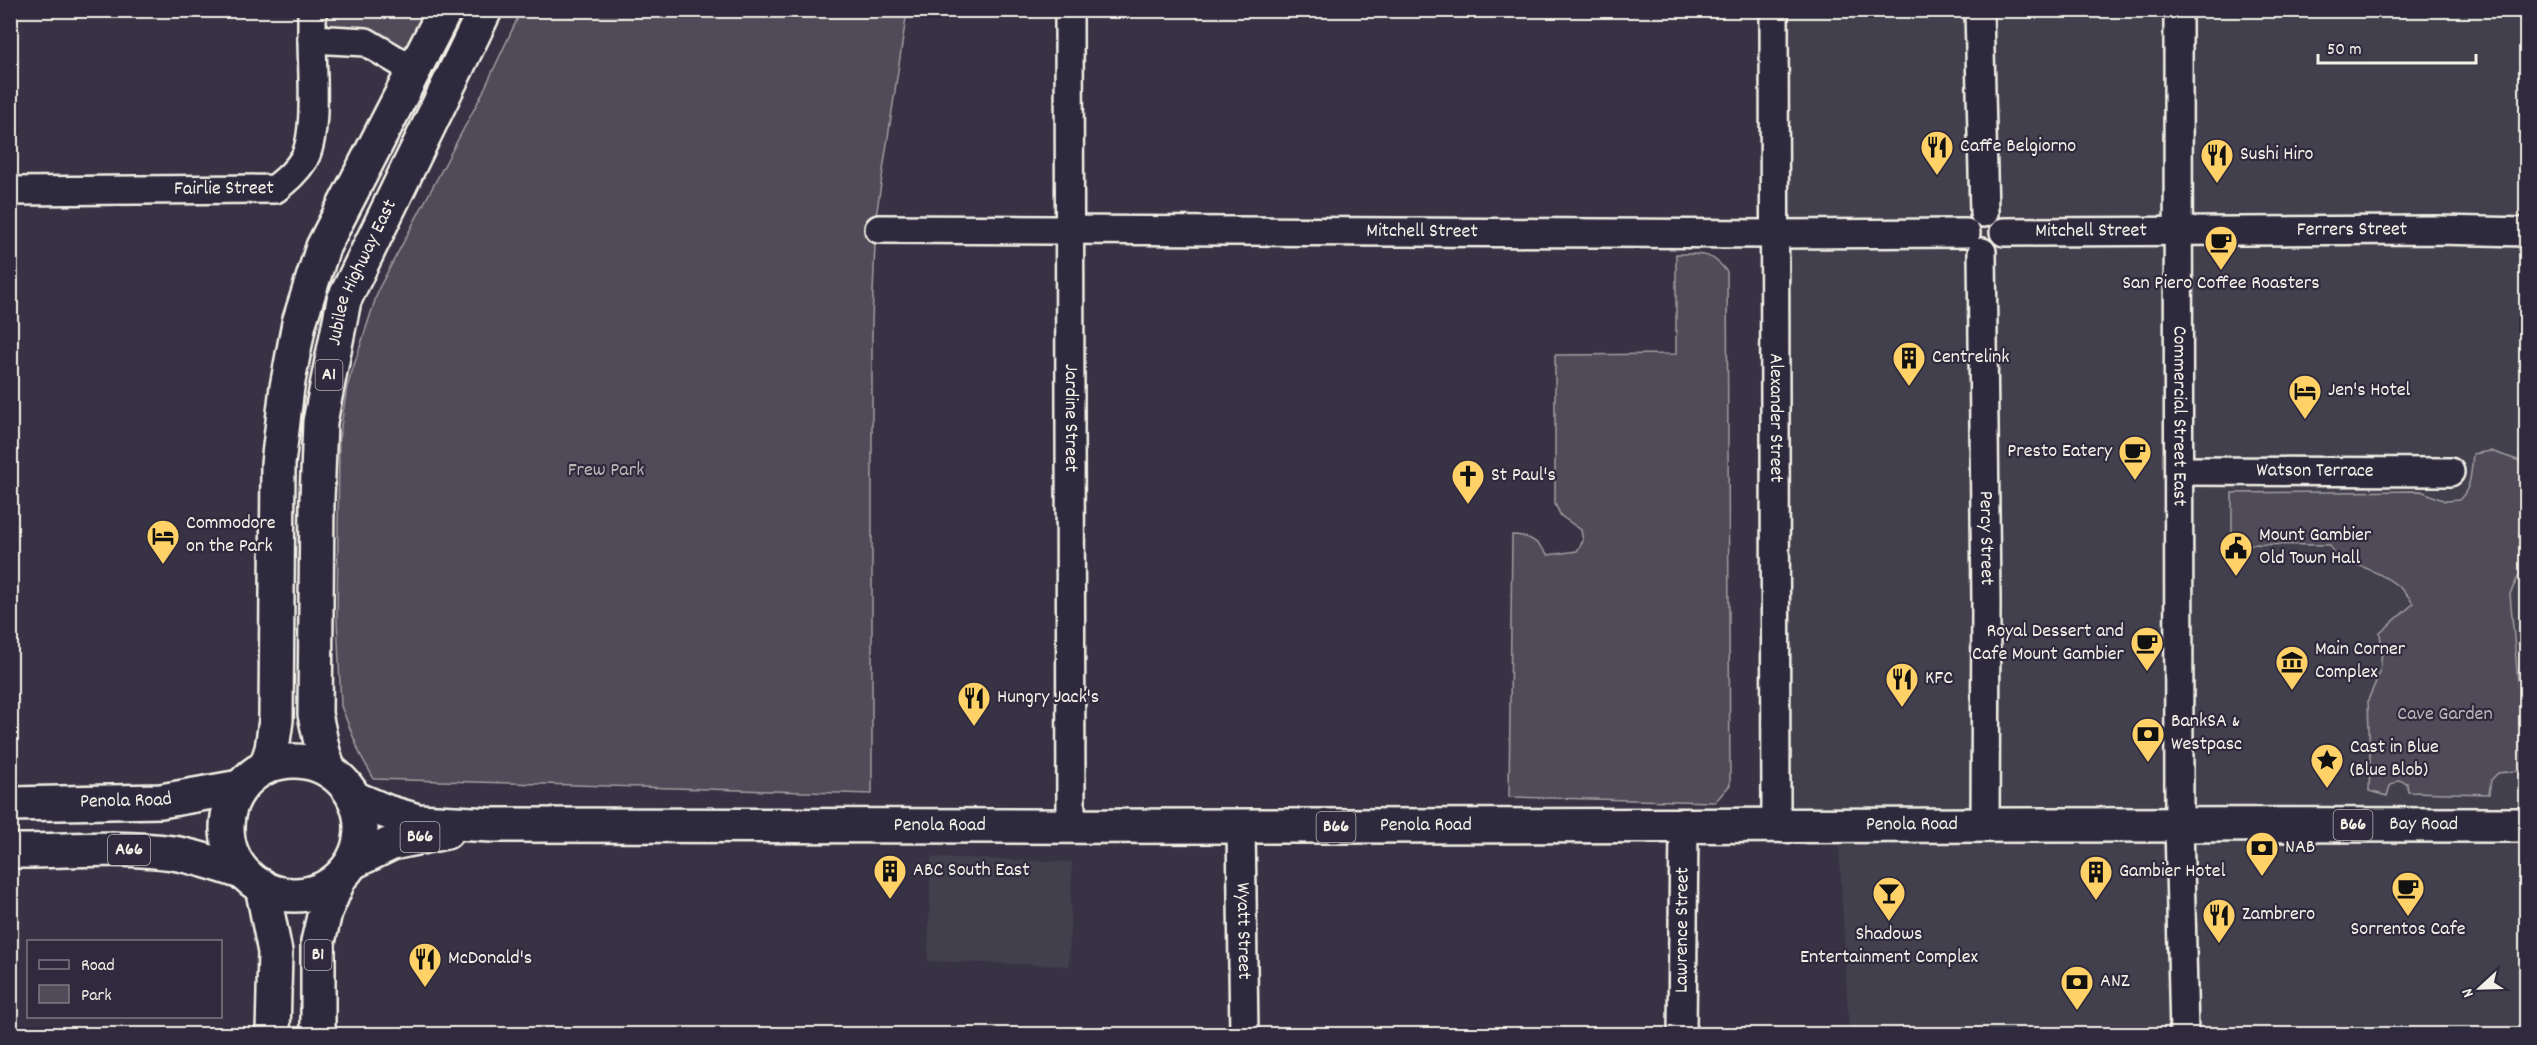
<svg xmlns="http://www.w3.org/2000/svg" width="2537" height="1045" font-family="Dekko,sans-serif">
	<style>
		.built { fill: #433f4e }
		.green { fill: #504b59; stroke: #a29ea0; stroke-width: 1.5 }
		.lines { fill: none; stroke-linecap: round; stroke-linejoin: round }
		.minor-casing { stroke: #f4f1e8; stroke-width: 32 }
		.major-casing { stroke: #f4f1e8; stroke-width: 38 }
		.highway-casing { stroke: #f4f1e8; stroke-width: 38 }
		.minor { stroke: #2f2a3d; stroke-width: 27 }
		.major { stroke: #2f2a3d; stroke-width: 33 }
		.highway { stroke: #2f2a3d; stroke-width: 33 }
		.labels { text-anchor: middle; dominant-baseline: central; stroke-width: 4.5; stroke-linejoin: round; paint-order: stroke }
		.shield { fill: #2f2a3d; stroke: #b9b5b5; stroke-width: 1.5 }
		.shield-label { font-size: 18px; font-weight: bold; fill: #f4f1e8 }
		.poi-label { font-size: 20px; fill: #f4f1e8; stroke: #2f2a3d; text-anchor: start }
		.street-label { font-size: 20px; fill: #f4f1e8; stroke: #2f2a3d }
		.park-label { font-size: 20px; fill: #bbb7b6; stroke: #2f2a3d }
	</style>
	<rect width="100%" height="100%" fill="#373244"/>
	<filter id="ink" filterUnits="userSpaceOnUse"><feTurbulence type="fractalNoise" baseFrequency=".0167" numOctaves="2"/><feDisplacementMap in="SourceGraphic" scale="12" xChannelSelector="R" yChannelSelector="G"/><feConvolveMatrix kernelMatrix="1 2 1 2 8 2 1 2 1" color-interpolation-filters="sRGB"/></filter>
	<g filter="url(#ink)">
		<g class="built">
			<path d="M1775,11H2526V1034H1849L1838,825H1776Z"/>
			<path d="M931,857L1072,862L1069,966L928,961Z"/>
		</g>
		<g class="green">
			<path d="M323,11H431L409,57L323,33Z"/>
			<path d="M521,11H907L876,217L872,321V794L374,779L360,754L341,706L337,620L339,439L347,387L379,288L481,96Z"/>
			<path d="M1676,254C1701,254 1711,251 1727,272L1730,785L1715,802L1509,797L1512,535C1529,535 1538,542 1548,555L1577,551L1583,541L1581,530L1561,516L1555,504V355L1676,354Z"/>
			<path d="M2491,451L2526,463V560L2510,594L2526,770L2498,773L2491,780L2489,794L2408,792L2407,783L2399,780L2390,786L2387,796L2369,791L2370,759L2368,700L2380,672L2382,650L2380,633L2413,604C2401,579 2359,564 2335,558L2330,545L2232,544V493L2421,491L2445,501L2459,500C2472,488 2471,471 2473,454Z"/>
		</g>
		<g class="lines">
			<defs>
				<g id="minor">
					<path d="M312,10V39L366,42L415,71"/>
					<path id="s1" d="M1069,10L1071,826"/>
					<path id="s2" d="M1774,10L1776,825"/>
					<path d="M1979,10L1984,213"/>
					<path id="s3" d="M2178,10L2179,824L2184,1034"/>
					<path id="s4" d="M10,191L275,189C286,180 296,172 304,159C318,134 312,69 312,39"/>
					<path id="s5" d="M879,229L1774,234L1966,233"/>
					<path id="s6" d="M2004,232L2438,230L2526,232"/>
					<path id="s7" d="M1982,252L1986,601L1985,825"/>
					<path id="s8" d="M2180,471L2450,472"/>
					<path id="s9" d="M1241,827L1244,1034"/>
					<path id="s10" d="M1682,1034L1684,826"/>
				</g>
				<g id="major">
					<path id="s11" d="M354,798L387,812L418,821L492,825C1170,828 1848,824 2526,825"/>
					<path d="M353,862L392,843L446,832"/>
					<path d="M262,886L275,952L273,1034"/>
					<path d="M318,1034V942L325,912L339,879"/>
				</g>
				<g id="highway">
					<circle cx="294" cy="828" r="67"/>
					<path d="M266,767L272,749L276,720L278,464L287,387L299,323L323,247L445,10"/>
					<path id="s12" d="M329,770L323,752L315,714L317,499L320,422L344,300L485,10"/>
					<path id="s13" d="M10,804L161,801L240,787"/>
					<path d="M10,851C64,851 120,846 173,853C197,857 221,865 244,873"/>
				</g>
			</defs>
			<use href="#minor" class="minor-casing"/>
			<use href="#major" class="major-casing"/>
			<use href="#highway" class="highway-casing"/>
			<use href="#minor" class="minor"/>
			<use href="#major" class="major"/>
			<use href="#highway" class="highway"/>
		</g>
	</g>
	<defs>
		<symbol id="restaurant-pin" viewBox="-11 -11 22 30"><path d="M0 17L-7.5 6A9.5 9.5 0 1 1 7.5 6Z" fill="#ffd166" stroke="#2f2a3d"/><path d="M-5-6h1v4h1v-4h1v4h1v-4h1v5L-1.5 .5V6h-2V.5L-5-1ZM5-6V6H3V1.5H1.5Q1.5-4 5-6Z" fill="#111"/></symbol>
		<symbol id="cafe-pin" viewBox="-11 -11 22 30"><path d="M0 17L-7.5 6A9.5 9.5 0 1 1 7.5 6Z" fill="#ffd166" stroke="#2f2a3d"/><path d="M-5.5-4.5H6V0H3Q3 3.5 0 3.5H-2.5Q-5.5 3.5-5.5 0ZM3-3.2v2h1.7v-2ZM-6 4.5H4V6H-6Z" fill="#111"/></symbol>
		<symbol id="building-pin" viewBox="-11 -11 22 30"><path d="M0 17L-7.5 6A9.5 9.5 0 1 1 7.5 6Z" fill="#ffd166" stroke="#2f2a3d"/><path d="M-4-6H4V6H1V3H-1V6H-4ZM-2.5-4.3h1.7v1.8h-1.7ZM.8-4.3h1.7v1.8H.8ZM-2.5-1h1.7V.8h-1.7ZM.8-1h1.7V.8H.8Z" fill="#111"/></symbol>
		<symbol id="hotel-pin" viewBox="-11 -11 22 30"><path d="M0 17L-7.5 6A9.5 9.5 0 1 1 7.5 6Z" fill="#ffd166" stroke="#2f2a3d"/><path d="M-6-4.5h1.5V1H6V5H4.5V3h-9V5H-6ZM-4 0a1.8 1.8 0 1 1 3.6 0ZM.5 0V-2.5h3Q6-2.5 6 0Z" fill="#111"/></symbol>
		<symbol id="church-pin" viewBox="-11 -11 22 30"><path d="M0 17L-7.5 6A9.5 9.5 0 1 1 7.5 6Z" fill="#ffd166" stroke="#2f2a3d"/><path d="M-1.2-6h2.4v3.5h3.3v2.4h-3.3V6h-2.4V-.1h-3.3v-2.4h3.3Z" fill="#111"/></symbol>
		<symbol id="civic-pin" viewBox="-11 -11 22 30"><path d="M0 17L-7.5 6A9.5 9.5 0 1 1 7.5 6Z" fill="#ffd166" stroke="#2f2a3d"/><path d="M-.6-6.5H3V-4.5H.6V-3L4-1V1h2V6H-6V1h2V-1L-.6-3ZM-1.2 2.5V6h2.4V2.5Z" fill="#111"/></symbol>
		<symbol id="museum-pin" viewBox="-11 -11 22 30"><path d="M0 17L-7.5 6A9.5 9.5 0 1 1 7.5 6Z" fill="#ffd166" stroke="#2f2a3d"/><path d="M0-6L6-3V-2H-6V-3ZM-5-1h2V3h-2ZM-1-1h2V3h-2ZM3-1h2V3H3ZM-6 4H6V6H-6Z" fill="#111"/></symbol>
		<symbol id="bank-pin" viewBox="-11 -11 22 30"><path d="M0 17L-7.5 6A9.5 9.5 0 1 1 7.5 6Z" fill="#ffd166" stroke="#2f2a3d"/><path d="M-6-4H6V4H-6ZM0-2.3a2.3 2.3 0 1 0 0 4.6a2.3 2.3 0 1 0 0-4.6Z" fill="#111"/></symbol>
		<symbol id="sight-pin" viewBox="-11 -11 22 30"><path d="M0 17L-7.5 6A9.5 9.5 0 1 1 7.5 6Z" fill="#ffd166" stroke="#2f2a3d"/><path d="M0-6L1.8-2.2L6-1.7L2.9 1.2L3.7 5.4L0 3.3L-3.7 5.4L-2.9 1.2L-6-1.7L-1.8-2.2Z" fill="#111"/></symbol>
		<symbol id="bar-pin" viewBox="-11 -11 22 30"><path d="M0 17L-7.5 6A9.5 9.5 0 1 1 7.5 6Z" fill="#ffd166" stroke="#2f2a3d"/><path d="M-6-5H6L.8 .8V4.5H3.5V6h-7V4.5H-.8V.8Z" fill="#111"/></symbol>
	</defs>
	<g fill-rule="evenodd">
		<use href="#restaurant-pin" x="1918" y="128" width="38" height="52"/>
		<use href="#restaurant-pin" x="2198" y="136" width="38" height="52"/>
		<use href="#cafe-pin" x="2202" y="223" width="38" height="52"/>
		<use href="#building-pin" x="1890" y="339" width="38" height="52"/>
		<use href="#hotel-pin" x="2286" y="372" width="38" height="52"/>
		<use href="#cafe-pin" x="2116" y="433" width="38" height="52"/>
		<use href="#church-pin" x="1449" y="457" width="38" height="52"/>
		<use href="#hotel-pin" x="144" y="517" width="38" height="52"/>
		<use href="#civic-pin" x="2217" y="529" width="38" height="52"/>
		<use href="#cafe-pin" x="2128" y="624" width="38" height="52"/>
		<use href="#museum-pin" x="2273" y="643" width="38" height="52"/>
		<use href="#restaurant-pin" x="1883" y="660" width="38" height="52"/>
		<use href="#restaurant-pin" x="955" y="679" width="38" height="52"/>
		<use href="#bank-pin" x="2129" y="715" width="38" height="52"/>
		<use href="#sight-pin" x="2308" y="741" width="38" height="52"/>
		<use href="#bank-pin" x="2243" y="829" width="38" height="52"/>
		<use href="#building-pin" x="871" y="852" width="38" height="52"/>
		<use href="#building-pin" x="2077" y="853" width="38" height="52"/>
		<use href="#cafe-pin" x="2389" y="869" width="38" height="52"/>
		<use href="#bar-pin" x="1870" y="874" width="38" height="52"/>
		<use href="#restaurant-pin" x="2200" y="896" width="38" height="52"/>
		<use href="#restaurant-pin" x="406" y="940" width="38" height="52"/>
		<use href="#bank-pin" x="2058" y="963" width="38" height="52"/>
	</g>
	<g class="labels">
		<g class="shield">
			<rect x="315.5" y="360" width="27" height="30" rx="4.5"/>
			<rect x="2333.5" y="810" width="39" height="30" rx="4.5"/>
			<rect x="1316.5" y="812" width="39" height="30" rx="4.5"/>
			<rect x="400.5" y="822" width="39" height="30" rx="4.5"/>
			<rect x="108" y="835" width="42" height="30" rx="4.5"/>
			<rect x="304.5" y="940" width="27" height="30" rx="4.5"/>
		</g>
		<g class="shield-label">
			<text x="329" y="375">A1</text>
			<text x="2353" y="825">B66</text>
			<text x="1336" y="827">B66</text>
			<text x="420" y="837">B66</text>
			<text x="129" y="850">A66</text>
			<text x="318" y="955">B1</text>
		</g>
		<g class="poi-label">
			<text x="1960" y="147">Caffe Belgiorno</text>
			<text x="2240" y="155">Sushi Hiro</text>
			<text x="2221" y="284" text-anchor="middle">San Piero Coffee Roasters</text>
			<text x="1932" y="358">Centrelink</text>
			<text x="2328" y="391">Jen's Hotel</text>
			<text x="2112" y="452" text-anchor="end">Presto Eatery</text>
			<text x="1491" y="476">St Paul's</text>
			<text x="186" y="524">Commodore<tspan x="186" dy="23">on the Park</tspan></text>
			<text x="2259" y="536">Mount Gambier<tspan x="2259" dy="23">Old Town Hall</tspan></text>
			<text x="2124" y="632" text-anchor="end">Royal Dessert and<tspan x="2124" dy="23">Cafe Mount Gambier</tspan></text>
			<text x="2315" y="650">Main Corner<tspan x="2315" dy="23">Complex</tspan></text>
			<text x="1925" y="679">KFC</text>
			<text x="997" y="698">Hungry Jack's</text>
			<text x="2171" y="722">BankSA &amp;<tspan x="2171" dy="23">Westpasc</tspan></text>
			<text x="2350" y="748">Cast in Blue<tspan x="2350" dy="23">(Blue Blob)</tspan></text>
			<text x="2285" y="848">NAB</text>
			<text x="913" y="871">ABC South East</text>
			<text x="2119" y="872">Gambier Hotel</text>
			<text x="2242" y="915">Zambrero</text>
			<text x="2408" y="930" text-anchor="middle">Sorrentos Cafe</text>
			<text x="1889" y="935" text-anchor="middle">Shadows<tspan x="1889" dy="23">Entertainment Complex</tspan></text>
			<text x="448" y="959">McDonald's</text>
			<text x="2100" y="982">ANZ</text>
		</g>
		<g class="street-label">
			<text stroke="none"><textPath href="#s4" startOffset="214">Fairlie Street</textPath></text>
			<text stroke="none"><textPath href="#s6" startOffset="348">Ferrers Street</textPath></text>
			<text stroke="none"><textPath href="#s6" startOffset="87">Mitchell Street</textPath></text>
			<text stroke="none"><textPath href="#s5" startOffset="543">Mitchell Street</textPath></text>
			<text stroke="none"><textPath href="#s12" startOffset="506">Jubilee Highway East</textPath></text>
			<text stroke="none"><textPath href="#s3" startOffset="406">Commercial Street East</textPath></text>
			<text stroke="none"><textPath href="#s1" startOffset="408">Jardine Street</textPath></text>
			<text stroke="none"><textPath href="#s2" startOffset="408">Alexander Street</textPath></text>
			<text stroke="none"><textPath href="#s8" startOffset="135">Watson Terrace</textPath></text>
			<text stroke="none"><textPath href="#s7" startOffset="286">Percy Street</textPath></text>
			<text stroke="none"><textPath href="#s13" startOffset="116">Penola Road</textPath></text>
			<text stroke="none"><textPath href="#s11" startOffset="1562">Penola Road</textPath></text>
			<text stroke="none"><textPath href="#s11" startOffset="2074">Bay Road</textPath></text>
			<text stroke="none"><textPath href="#s11" startOffset="1076">Penola Road</textPath></text>
			<text stroke="none"><textPath href="#s11" startOffset="590">Penola Road</textPath></text>
			<text stroke="none"><textPath href="#s10" startOffset="104">Lawrence Street</textPath></text>
			<text stroke="none"><textPath href="#s9" startOffset="104">Wyatt Street</textPath></text>
		</g>
		<g class="park-label">
			<text x="606" y="471">Frew Park</text>
			<text x="2445" y="715">Cave Garden</text>
		</g>
	</g>
	<rect width="2537" height="1045" fill="none" stroke="#2f2a3d" stroke-width="36"/>
	<rect x="18" y="18" width="2501" height="1009" fill="none" stroke="#f4f1e8" stroke-width="2" filter="url(#ink)"/>
	<rect x="27" y="940" width="195" height="78" fill="#2f2a3d" stroke="#7e7a81" stroke-width="1.5"/>
	<rect x="39" y="960" width="30" height="9" fill="#2f2a3d" stroke="#7e7a81" stroke-width="1.5"/>
	<text x="81" y="970" font-size="18" fill="#f4f1e8">Road</text>
	<rect x="39" y="985" width="30" height="18" fill="#504b59" stroke="#7e7a81" stroke-width="1.5"/>
	<text x="81" y="1000" font-size="18" fill="#f4f1e8">Park</text>
	<g transform="translate(2480 988) rotate(248)" stroke="#2f2a3d" stroke-width="4.5" paint-order="stroke">
	<path d="M0-4.5L10 22L0 15L-10 22Z" fill="#f4f1e8"/>
	<text y="-9" font-size="16" font-weight="bold" text-anchor="middle" fill="#f4f1e8">N</text>
	</g>
	<path d="M2318 54v9h158v-9" fill="none" stroke="#f4f1e8" stroke-width="3"/>
	<text x="2327" y="54" font-size="18" fill="#f4f1e8" stroke="#2f2a3d" stroke-width="4.5" paint-order="stroke">50 m</text>
</svg>
